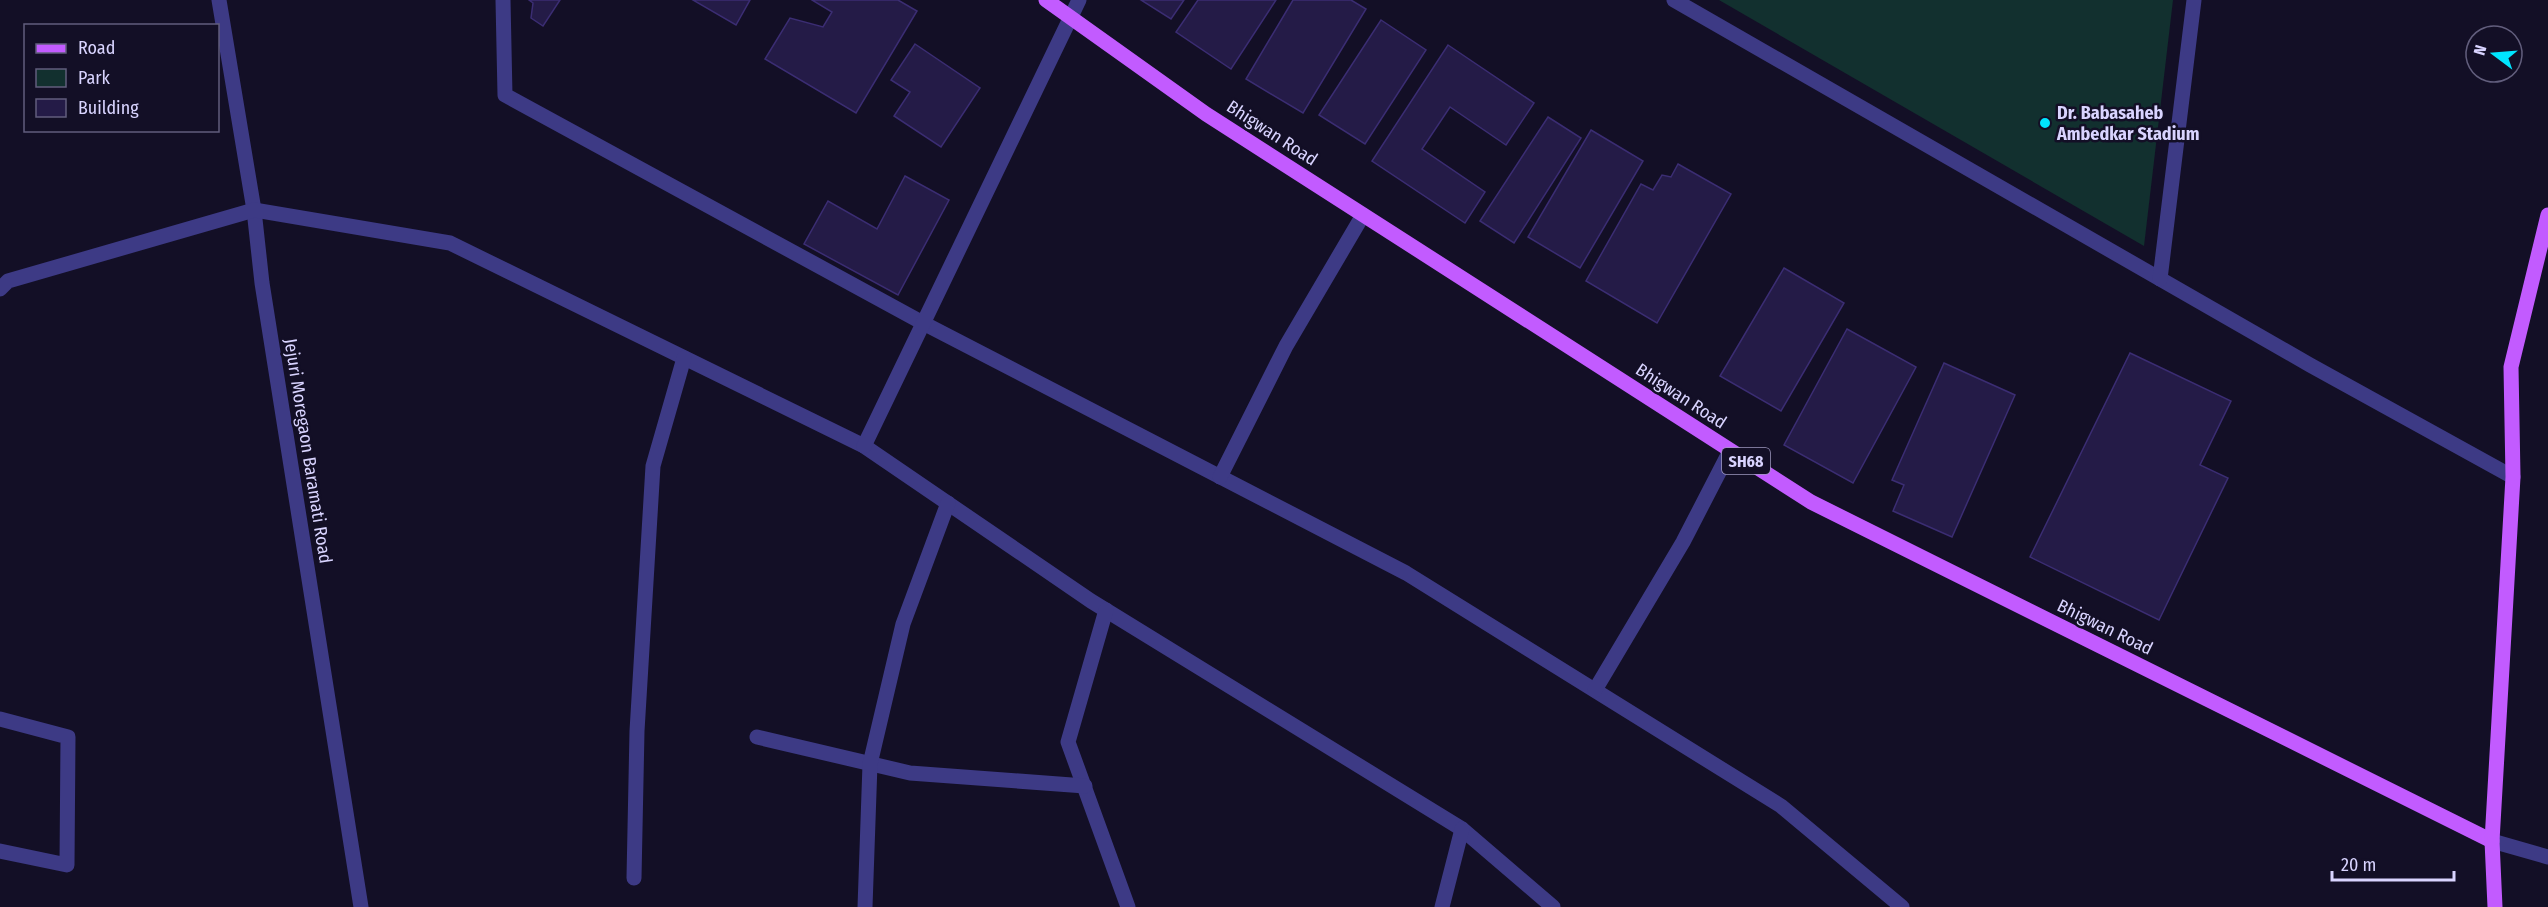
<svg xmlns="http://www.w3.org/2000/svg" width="2548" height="907" font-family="'Fira Sans Condensed',sans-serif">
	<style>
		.green { fill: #12302f }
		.building { fill: #241b47; stroke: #3b2d73; stroke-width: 1.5 }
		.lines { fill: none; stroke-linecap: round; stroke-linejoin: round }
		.minor { stroke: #3d3a85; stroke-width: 15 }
		.major { stroke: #c25bff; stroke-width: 15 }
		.poi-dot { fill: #00e5ff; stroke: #130f26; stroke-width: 2 }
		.labels { text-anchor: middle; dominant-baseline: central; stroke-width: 5; stroke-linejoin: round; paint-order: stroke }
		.shield { fill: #130f26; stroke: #9e99be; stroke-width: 1.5 }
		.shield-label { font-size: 16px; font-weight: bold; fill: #d9d4ff }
		.poi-label { font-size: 18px; font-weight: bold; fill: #d9d4ff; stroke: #130f26; text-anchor: start }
		.street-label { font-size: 18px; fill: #d9d4ff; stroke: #130f26 }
	</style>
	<rect width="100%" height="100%" fill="#130f26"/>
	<path class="green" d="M1719,0H2173L2144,246Z"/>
	<g class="building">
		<path d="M529,0H560L543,26L531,18L533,3Z"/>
		<path d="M693,0H750L736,25Z"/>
		<path d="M812,0H898L917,11L856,113L765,59L790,18L823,27L832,12Z"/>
		<path d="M1141,0H1184L1171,19Z"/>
		<path d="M1198,0H1276L1231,69L1176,32Z"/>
		<path d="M1293,0H1351L1366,9L1303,113L1246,79Z"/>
		<path d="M1381,20L1426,50L1365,144L1319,115Z"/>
		<path d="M915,44L980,88L941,147L894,116L910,92L891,80Z"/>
		<path d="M1448,45L1534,103L1506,145L1450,107L1422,149L1485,192L1465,223L1372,161Z"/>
		<path d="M1548,117L1581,138L1514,243L1480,221Z"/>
		<path d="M1591,130L1643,161L1580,268L1528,237Z"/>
		<path d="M1678,164L1731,194L1657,323L1586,281L1641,184L1653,190L1662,175L1671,177Z"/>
		<path d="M905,176L949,200L898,295L804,244L828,201L877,229Z"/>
		<path d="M1784,268L1844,303L1781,411L1720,376Z"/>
		<path d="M1847,329L1916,367L1853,483L1784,445Z"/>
		<path d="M2130,353L2231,401L2200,465L2228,478L2159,620L2030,557Z"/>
		<path d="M1944,363L2015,395L1952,537L1893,511L1904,485L1892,480Z"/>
	</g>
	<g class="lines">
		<g class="minor">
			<path d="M219,0L254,210L262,283L361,907"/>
			<path d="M503,0L505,95L923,323L1406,573L1781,806L1902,907"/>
			<path d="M1674,0L2310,365L2513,477"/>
			<path d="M2160,279L2194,0"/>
			<path d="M0,289L8,281L254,210L450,243L864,446L1091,601L1462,829L1553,907"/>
			<path d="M864,446L1079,0"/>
			<path d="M1220,477L1286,346L1363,215"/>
			<path d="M1106,610L1068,742L1128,907"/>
			<path d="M1595,690L1683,542L1730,451"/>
			<path d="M0,719L68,737L67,865L0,851"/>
			<path d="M757,737L910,773L1085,786"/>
			<path d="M2492,841L2548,857"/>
			<path d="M634,878L637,731L653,466L684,358"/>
			<path d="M865,907L870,764L903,624L948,503"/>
			<path d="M1442,907L1462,829"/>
		</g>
		<g class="major">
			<path d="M1046,0L1206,114L1811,502L2492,841"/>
			<path d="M2495,907L2492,841L2513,477L2511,367L2548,215"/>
		</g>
	</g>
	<circle class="poi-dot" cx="2045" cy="123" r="6"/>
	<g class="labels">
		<rect class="shield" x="1722" y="448" width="48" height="26" rx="4.5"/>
		<g class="shield-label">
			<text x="1746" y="461">SH68</text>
		</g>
		<g class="poi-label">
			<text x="2057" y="113">Dr. Babasaheb<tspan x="2057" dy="21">Ambedkar Stadium</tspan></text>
		</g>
		<g class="street-label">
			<text transform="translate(1272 133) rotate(33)">Bhigwan Road</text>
			<text transform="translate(1681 396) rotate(33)">Bhigwan Road</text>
			<text transform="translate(308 451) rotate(81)">Jejuri Moregaon Baramati Road</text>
			<text transform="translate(2105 627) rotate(26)">Bhigwan Road</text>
		</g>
	</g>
	<rect x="24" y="24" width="195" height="108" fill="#130f26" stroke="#625e7d" stroke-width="1.5"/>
	<rect x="36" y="44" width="30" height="9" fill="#c25bff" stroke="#625e7d" stroke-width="1.5"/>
	<text x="78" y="54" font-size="18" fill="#d9d4ff">Road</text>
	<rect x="36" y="69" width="30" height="18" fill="#12302f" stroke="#625e7d" stroke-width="1.5"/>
	<text x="78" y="84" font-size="18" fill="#d9d4ff">Park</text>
	<rect x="36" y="99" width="30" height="18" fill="#241b47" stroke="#625e7d" stroke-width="1.5"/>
	<text x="78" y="114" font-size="18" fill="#d9d4ff">Building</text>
	<g transform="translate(2494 54) rotate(286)"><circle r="28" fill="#130f26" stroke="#625e7d" stroke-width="1.5"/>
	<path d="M0-4.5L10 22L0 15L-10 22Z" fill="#00e5ff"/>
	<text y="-9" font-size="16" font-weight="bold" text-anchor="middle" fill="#d9d4ff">N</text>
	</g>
	<path d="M2332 871v9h122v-9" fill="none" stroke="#d9d4ff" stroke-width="3"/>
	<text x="2341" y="871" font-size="18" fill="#d9d4ff" stroke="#130f26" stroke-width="4.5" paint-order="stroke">20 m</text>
</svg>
